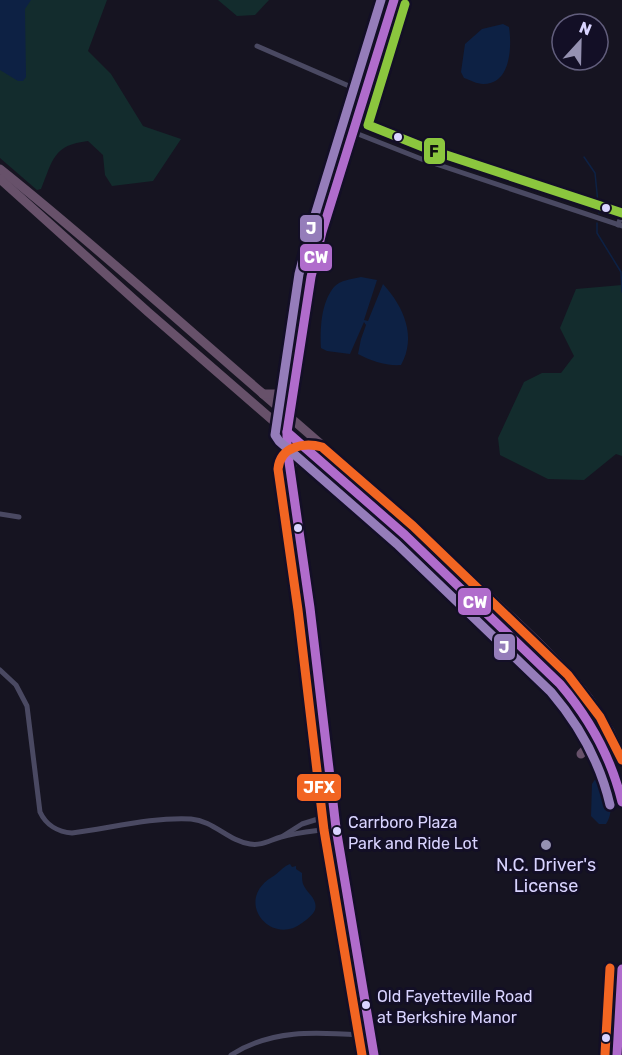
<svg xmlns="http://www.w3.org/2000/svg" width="622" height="1055" font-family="Rubik,sans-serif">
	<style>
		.green { fill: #132c2d }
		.water { fill: #0d2144 }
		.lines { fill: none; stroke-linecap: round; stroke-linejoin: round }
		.stream { stroke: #0d2144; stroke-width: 1.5 }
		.street { stroke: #4a4962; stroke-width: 5 }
		.secondary { stroke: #575674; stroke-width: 7 }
		.highway { stroke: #67516a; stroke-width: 9 }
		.bus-1-casing { stroke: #130f26; stroke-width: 14 }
		.bus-2-casing { stroke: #130f26; stroke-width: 14 }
		.bus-3-casing { stroke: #130f26; stroke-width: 14 }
		.bus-4-casing { stroke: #130f26; stroke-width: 14 }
		.bus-1 { stroke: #b06ccc; stroke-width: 9 }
		.bus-2 { stroke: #957dba; stroke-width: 9 }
		.bus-3 { stroke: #f26522; stroke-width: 9 }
		.bus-4 { stroke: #8bc63e; stroke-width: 9 }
		.bus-dot { fill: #d9d4ff; stroke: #130f26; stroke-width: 2 }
		.poi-dot { fill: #9591b1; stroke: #130f26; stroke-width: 2 }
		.labels { text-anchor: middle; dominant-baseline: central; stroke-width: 6; stroke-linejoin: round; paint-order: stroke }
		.bus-label { font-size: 16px; fill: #d9d4ff; stroke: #130f26; text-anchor: start }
		.poi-label { font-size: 18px; fill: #d9d4ff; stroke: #130f26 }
		.line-badge { stroke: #130f26; stroke-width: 2 }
		.badge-label { font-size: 16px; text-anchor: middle; font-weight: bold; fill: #fff }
		.pale-badge-label { font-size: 16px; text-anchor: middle; font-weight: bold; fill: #111 }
	</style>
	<rect width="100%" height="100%" fill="#161421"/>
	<g class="green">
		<path d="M0,0H107L88,51L111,74L143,126L181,139L153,181L112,186L105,175L103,155L88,141C53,145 53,160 41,189L37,190L0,158Z"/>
		<path d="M218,0H269L255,15L237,16Z"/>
		<path d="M622,285V456L616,454L584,480L548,479L500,455L498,438L524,382L542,373H561L574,356L560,328L576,289Z"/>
	</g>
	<g class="water">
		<path d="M0,0H31L25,9L26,77L23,81H18L0,70Z"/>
		<path d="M503,24L509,27C512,46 511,85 483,84C477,84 470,80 464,78L461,72L465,44L482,29Z"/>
		<path d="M361,277L377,280L364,320L368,321L383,284C404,307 417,337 401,365C386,366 371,361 358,354L361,339L366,325L364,322L350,354L327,351L321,348C320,328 321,303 334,287C340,280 352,279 361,277Z"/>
		<path d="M596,778L603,780V784C609,799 615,810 606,824H599L591,816L592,784Z"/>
		<path d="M290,864L292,867L296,866V869L302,873C302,878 302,883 304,886C308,894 318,899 315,910C313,915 306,920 302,923C271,947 233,901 272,877C279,873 282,867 290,864Z"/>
	</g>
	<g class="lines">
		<g class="stream">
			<path d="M584,157L595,173L599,213"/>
			<path d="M597,223V233L621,272L622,292"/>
		</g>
		<g class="street">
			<path d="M257,46L365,93"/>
			<path d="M353,132L424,160L622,226"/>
			<path d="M618,225L622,214"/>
			<path d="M0,514L19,517"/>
			<path d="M0,670L16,685L27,706L40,812C46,825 58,832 72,833C111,828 151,817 191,819C214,821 228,841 250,844C262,846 270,840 281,837C299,832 318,831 336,828"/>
			<path d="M283,836L302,824L334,814"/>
			<path d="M231,1055C272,1029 315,1032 362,1035L370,1034"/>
		</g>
		<path class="secondary" d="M374,1055L336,828L310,608L287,448V432L311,277L322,232L394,0"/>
		<g class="highway">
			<path d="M0,169C90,241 175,318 262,393C338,459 415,525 488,595C539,644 597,690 622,758"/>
			<path d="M0,179L148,312L405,535L552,676L578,705L593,728L610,761L622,802"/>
			<path d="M263,394H279L295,381"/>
			<path d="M290,467L299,457L316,458"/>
			<path d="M581,754C593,742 587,739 593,728"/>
			<path d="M617,1055L622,969"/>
		</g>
		<defs>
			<g id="bus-1">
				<path d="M287,432L405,535L560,684C590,719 611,757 622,802"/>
				<path d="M374,1055L336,828L310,608L287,448V432L311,277L322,232L394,0"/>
				<path d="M617,1055L622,969"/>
			</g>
			<path id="bus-2" d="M381,0L311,228L299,274L275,435L279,441L397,544L551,692C580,726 600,762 610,805"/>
			<g id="bus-3">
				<path d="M605,1054L610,968"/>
				<path d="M362,1055L324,830L298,610L278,469C280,446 305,442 322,447L413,526L568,675L600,717L622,760"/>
			</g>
			<path id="bus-4" d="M405,4L368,125L428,149L622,213"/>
		</defs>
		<use href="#bus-1" class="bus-1-casing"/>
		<use href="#bus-2" class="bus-2-casing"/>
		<use href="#bus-3" class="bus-3-casing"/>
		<use href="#bus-4" class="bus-4-casing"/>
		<use href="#bus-1" class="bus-1"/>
		<use href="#bus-2" class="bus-2"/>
		<use href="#bus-3" class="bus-3"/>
		<use href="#bus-4" class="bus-4"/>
	</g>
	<g class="bus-dot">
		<circle cx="398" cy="137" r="5"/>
		<circle cx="606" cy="208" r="5"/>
		<circle cx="298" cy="528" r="5"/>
		<circle cx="337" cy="831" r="5"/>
		<circle cx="366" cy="1005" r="5"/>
		<circle cx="606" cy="1038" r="5"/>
	</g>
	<circle class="poi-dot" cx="546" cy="845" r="6"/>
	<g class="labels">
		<g class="bus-label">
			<text x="348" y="822">Carrboro Plaza<tspan x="348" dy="21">Park and Ride Lot</tspan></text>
			<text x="377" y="996">Old Fayetteville Road<tspan x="377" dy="21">at Berkshire Manor</tspan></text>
		</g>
		<g class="poi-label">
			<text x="546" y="865">N.C. Driver's<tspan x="546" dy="21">License</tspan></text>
		</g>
	</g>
	<g class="line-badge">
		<rect x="423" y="137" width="23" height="28" rx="6" fill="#8bc63e"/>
		<rect x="299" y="214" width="24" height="29" rx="6" fill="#957dba"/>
		<rect x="299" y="243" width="34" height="29" rx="6" fill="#b06ccc"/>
		<rect x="457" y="587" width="35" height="29" rx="6" fill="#b06ccc"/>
		<rect x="493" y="633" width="23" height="28" rx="6" fill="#957dba"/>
		<rect x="296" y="773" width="46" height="29" rx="6" fill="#f26522"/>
	</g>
	<g class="badge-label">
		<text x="311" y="234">J</text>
		<text x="316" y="263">CW</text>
		<text x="475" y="608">CW</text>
		<text x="504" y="653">J</text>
		<text x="319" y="793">JFX</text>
	</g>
	<g class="pale-badge-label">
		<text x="434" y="157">F</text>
	</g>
	<g transform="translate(580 42) rotate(22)"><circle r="28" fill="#130f26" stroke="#625e7d" stroke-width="1.5"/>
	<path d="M0-4.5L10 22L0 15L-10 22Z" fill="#9591b1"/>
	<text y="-9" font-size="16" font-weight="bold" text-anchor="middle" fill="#d9d4ff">N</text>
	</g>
</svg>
